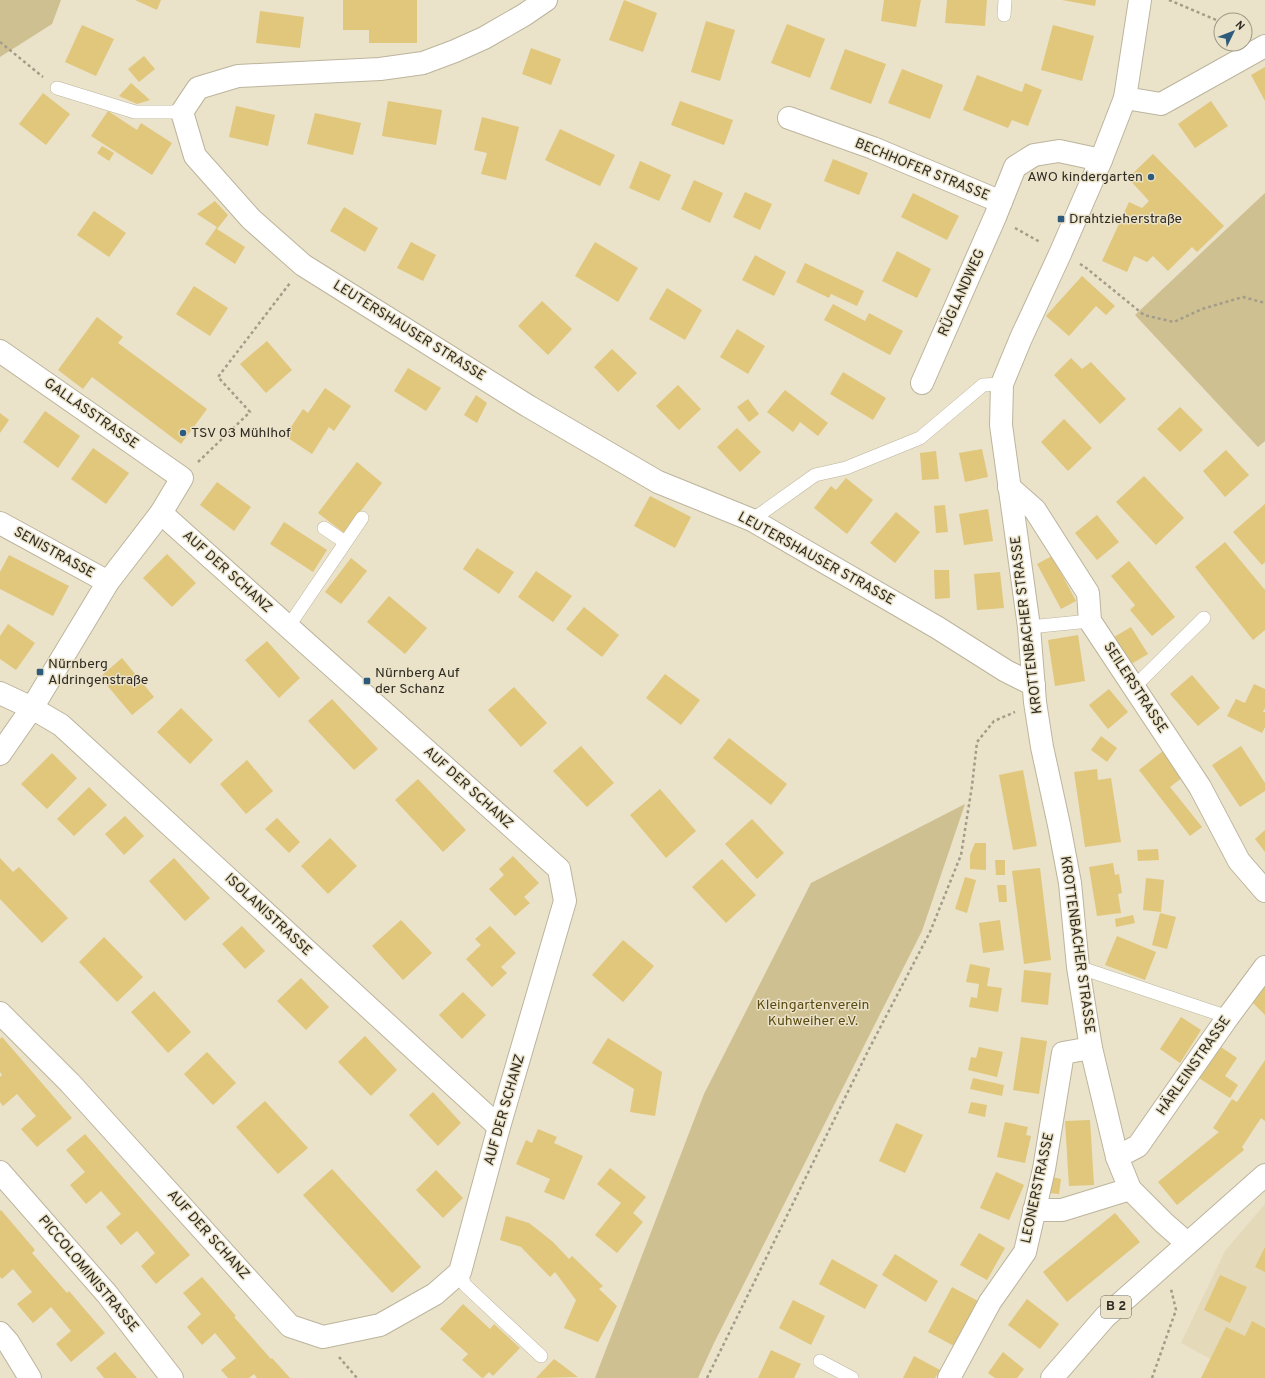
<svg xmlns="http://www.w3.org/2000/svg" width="1265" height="1378" font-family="Overpass,sans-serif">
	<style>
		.built { fill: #e4d9b9 }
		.green { fill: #cfc092 }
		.building { fill: #e1c77c }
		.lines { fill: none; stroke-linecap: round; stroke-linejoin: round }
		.lane-casing { stroke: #bcb49c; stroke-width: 14 }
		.street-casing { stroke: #bcb49c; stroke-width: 24 }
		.primary-casing { stroke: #bcb49c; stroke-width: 24 }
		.path { stroke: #a29c89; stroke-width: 2.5; stroke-dasharray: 3 3; stroke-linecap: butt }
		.lane { stroke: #fff; stroke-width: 13 }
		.street { stroke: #fff; stroke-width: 22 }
		.primary { stroke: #fff; stroke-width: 22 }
		.poi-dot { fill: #2e5b7b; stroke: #eae2c9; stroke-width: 1.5 }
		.labels { text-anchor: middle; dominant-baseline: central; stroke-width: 3; stroke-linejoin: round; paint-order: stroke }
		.shield { fill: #eae2c9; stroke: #676254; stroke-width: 1 }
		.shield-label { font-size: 13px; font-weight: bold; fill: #2f2b22 }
		.street-label { font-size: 14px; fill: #2f2b22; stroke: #eae2c9 }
		.poi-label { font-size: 14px; fill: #2f2b22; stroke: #eae2c9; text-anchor: start }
		.park-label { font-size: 14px; fill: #5b4a0f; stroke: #eae2c9 }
	</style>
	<rect width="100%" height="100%" fill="#eae2c9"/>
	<path class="built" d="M1265,1204V1378H1246L1181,1343L1225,1251Z"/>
	<g class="green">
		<path d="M0,0H61L52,24L0,57Z"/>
		<path d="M1265,193V441L1258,447L1135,315Z"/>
		<path d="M965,804L922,931L714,1343L698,1378H595L704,1094L811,883Z"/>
	</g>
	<g class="building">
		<path d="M135,0H161L157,10Z"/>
		<path d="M343,0H417V43H369V30H343Z"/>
		<path d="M624,0L657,13L643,52L609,40Z"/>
		<path d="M884,0H921L916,27L881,21Z"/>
		<path d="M947,0H987L985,26L945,23Z"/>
		<path d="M1062,0H1096L1095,6Z"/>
		<path d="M260,11L304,17L300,48L256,43Z"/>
		<path d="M706,21L735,30L720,81L691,72Z"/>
		<path d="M787,24L825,39L810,78L771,63Z"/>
		<path d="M82,25L114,39L96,76L65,62Z"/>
		<path d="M1053,25L1094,36L1082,81L1041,70Z"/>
		<path d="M531,48L561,59L551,85L522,74Z"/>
		<path d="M845,49L886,64L871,104L830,89Z"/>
		<path d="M144,56L155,69L139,82L128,69Z"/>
		<path d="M1265,67V101L1251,75Z"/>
		<path d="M902,69L943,85L930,119L888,103Z"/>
		<path d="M977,75L1022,92L1025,83L1042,90L1028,126L1012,120L1008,128L963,110Z"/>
		<path d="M131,83L150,100L137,104L119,96Z"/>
		<path d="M43,93L70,114L46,145L19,124Z"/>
		<path d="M388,101L442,110L436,145L382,136Z"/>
		<path d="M680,101L733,120L724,145L671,125Z"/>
		<path d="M1211,101L1228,126L1195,148L1178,124Z"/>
		<path d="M236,106L275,115L268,146L229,137Z"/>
		<path d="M108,111L137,130L141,123L172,143L152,175L91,136Z"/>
		<path d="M315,113L361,123L353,155L307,144Z"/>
		<path d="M482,117L519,127L506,180L481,174L487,153L474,150Z"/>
		<path d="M560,129L615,155L600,186L545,160Z"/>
		<path d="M102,146L114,153L109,161L97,153Z"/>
		<path d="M1153,154L1224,226L1197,252L1192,247L1168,271L1153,256L1147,262L1134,256L1127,272L1102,261L1129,202L1142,208L1149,201L1128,178Z"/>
		<path d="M833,159L868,173L859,195L824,181Z"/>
		<path d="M640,161L671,175L659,201L629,188Z"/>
		<path d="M694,180L723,193L710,223L681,209Z"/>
		<path d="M745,192L772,204L760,230L733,217Z"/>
		<path d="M913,193L959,216L947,240L901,217Z"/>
		<path d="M215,201L228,215L217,229L245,247L235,264L205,244L217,227L197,214Z"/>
		<path d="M344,207L378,228L365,252L330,231Z"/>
		<path d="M94,211L126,233L109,257L77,235Z"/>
		<path d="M411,242L436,255L423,281L397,268Z"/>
		<path d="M595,242L638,268L618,302L575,276Z"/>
		<path d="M897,251L931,269L917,298L882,281Z"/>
		<path d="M755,255L786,272L774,296L742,280Z"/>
		<path d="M805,263L864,291L857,306L831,294L829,298L796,282Z"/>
		<path d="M1082,276L1115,306L1106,315L1096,306L1069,336L1046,316Z"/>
		<path d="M194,286L228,308L210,336L176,314Z"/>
		<path d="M667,288L702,310L685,340L649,319Z"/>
		<path d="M542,301L572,329L548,355L518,326Z"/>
		<path d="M833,304L865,321L869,313L903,331L890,355L824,320Z"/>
		<path d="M97,317L123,337L118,343L207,409L181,444L92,377L83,389L58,370Z"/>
		<path d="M737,329L765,346L748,374L720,357Z"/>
		<path d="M267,341L292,370L266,393L240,364Z"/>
		<path d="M612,349L637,373L618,392L594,367Z"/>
		<path d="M1071,358L1082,369L1091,362L1126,399L1100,424L1054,375Z"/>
		<path d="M408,368L441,388L426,411L394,391Z"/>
		<path d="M843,372L886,398L873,420L830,394Z"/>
		<path d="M678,385L701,409L679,430L656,406Z"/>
		<path d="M325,388L351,406L334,431L329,427L312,454L285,436L303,409L308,413Z"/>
		<path d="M785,390L828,423L818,436L800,422L793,432L767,412Z"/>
		<path d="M476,395L487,403L477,423L464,415Z"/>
		<path d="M748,399L759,414L749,422L737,407Z"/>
		<path d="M1180,407L1203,430L1180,452L1157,429Z"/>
		<path d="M45,411L80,436L58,468L23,442Z"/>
		<path d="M0,413L9,420L0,433Z"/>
		<path d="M1064,419L1092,448L1068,471L1041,442Z"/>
		<path d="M737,428L761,452L740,472L717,447Z"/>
		<path d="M93,448L129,473L106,504L71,479Z"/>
		<path d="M982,449L988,477L965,482L959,453Z"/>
		<path d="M1226,450L1249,475L1225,497L1203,471Z"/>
		<path d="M936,451L939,479L922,480L920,453Z"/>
		<path d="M357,462L382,483L344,533L318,513Z"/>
		<path d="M1144,476L1184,518L1156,545L1116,502Z"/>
		<path d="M846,478L873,500L847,534L814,508L831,486L836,490Z"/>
		<path d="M217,482L251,507L234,531L200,505Z"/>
		<path d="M650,496L691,517L675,548L634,526Z"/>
		<path d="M1265,504V562L1262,565L1233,532Z"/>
		<path d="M945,505L948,532L936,533L934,506Z"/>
		<path d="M988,509L993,541L964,545L959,514Z"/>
		<path d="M896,512L920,532L895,563L870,543Z"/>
		<path d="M1097,515L1119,542L1097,560L1075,533Z"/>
		<path d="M284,522L327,550L313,572L270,544Z"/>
		<path d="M1225,542L1265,590V630L1253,640L1195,567Z"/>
		<path d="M477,548L514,572L499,594L463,569Z"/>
		<path d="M167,554L196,583L172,607L143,578Z"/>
		<path d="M9,555L69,586L53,616L0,589V572Z"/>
		<path d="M1052,556L1076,601L1061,609L1037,564Z"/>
		<path d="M351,558L367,571L341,604L325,592Z"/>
		<path d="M1129,561L1175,617L1152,636L1130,610L1135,605L1111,576Z"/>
		<path d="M934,570H949L950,598L935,599Z"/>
		<path d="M536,571L572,596L553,622L518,597Z"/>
		<path d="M1000,572L1004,608L977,610L974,574Z"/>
		<path d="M389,596L427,628L405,654L367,622Z"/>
		<path d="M584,607L619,635L602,657L566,629Z"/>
		<path d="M8,624L35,643L16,670L0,659V636Z"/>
		<path d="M1131,627L1148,654L1126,667L1109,640Z"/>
		<path d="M1078,635L1085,681L1055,686L1048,640Z"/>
		<path d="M267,641L300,678L279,698L245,660Z"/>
		<path d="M122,658L154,697L132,715L100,677Z"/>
		<path d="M665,674L700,700L681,725L646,698Z"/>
		<path d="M1192,675L1220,708L1198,726L1170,694Z"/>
		<path d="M1254,684L1265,689V708L1263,712H1265V727L1262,733L1227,716L1236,699L1245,703Z"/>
		<path d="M514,687L547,723L521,747L488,710Z"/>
		<path d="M1109,689L1128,712L1108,729L1089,705Z"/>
		<path d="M332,699L378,749L354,770L308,721Z"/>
		<path d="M181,708L213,740L190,764L157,732Z"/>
		<path d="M1101,736L1117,748L1107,762L1091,750Z"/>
		<path d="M729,738L787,784L771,805L713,758Z"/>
		<path d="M581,746L614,783L587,807L553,771Z"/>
		<path d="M1241,746L1265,783V791L1240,807L1212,765Z"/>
		<path d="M1163,751L1183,777L1170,787L1202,827L1190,836L1139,770Z"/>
		<path d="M52,753L77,778L47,809L21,784Z"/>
		<path d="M247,760L273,791L246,814L220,784Z"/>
		<path d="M1097,769L1098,780L1111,778L1121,842L1085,847L1074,772Z"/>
		<path d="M1023,770L1037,846L1013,850L999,775Z"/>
		<path d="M418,779L466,830L443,852L395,800Z"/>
		<path d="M89,787L107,805L74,836L57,819Z"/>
		<path d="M660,789L696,831L666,858L630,815Z"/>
		<path d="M125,816L144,836L124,855L105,834Z"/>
		<path d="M277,818L300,842L289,853L265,829Z"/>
		<path d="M752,819L784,853L757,879L725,844Z"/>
		<path d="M1265,830V852L1255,839Z"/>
		<path d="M330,838L357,866L328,894L301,866Z"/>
		<path d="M975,843H986V870L970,869V855Z"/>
		<path d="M1158,849L1159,860L1138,861L1137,850Z"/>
		<path d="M513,856L539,883L524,897L530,903L515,916L489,889L504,875L499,869Z"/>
		<path d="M0,858L13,872L19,867L68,918L42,943L0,899Z"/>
		<path d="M174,858L210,898L185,921L149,881Z"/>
		<path d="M722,859L756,895L726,923L692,887Z"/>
		<path d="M995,860H1005V875H996Z"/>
		<path d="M1113,863L1115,875L1119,874L1122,893L1118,894L1121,913L1097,916L1089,867Z"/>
		<path d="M1040,868L1051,960L1024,964L1012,871Z"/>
		<path d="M965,877L976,880L967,913L955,909Z"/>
		<path d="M1146,878L1164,880L1161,912L1143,910Z"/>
		<path d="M997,885H1006L1007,902H999Z"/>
		<path d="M1160,913L1176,917L1167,949L1152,945Z"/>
		<path d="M1133,915L1135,923L1116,927L1115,919Z"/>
		<path d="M401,920L432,953L403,980L372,946Z"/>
		<path d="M1000,920L1004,950L983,953L979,923Z"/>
		<path d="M242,926L265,951L245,969L222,944Z"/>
		<path d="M490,926L516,953L501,967L507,973L492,987L466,959L481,945L475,939Z"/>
		<path d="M1117,936L1156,952L1145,980L1105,965Z"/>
		<path d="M104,937L143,977L117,1002L79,962Z"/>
		<path d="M623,940L654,966L623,1002L592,975Z"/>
		<path d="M970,964L990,968L987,986L1002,988L998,1012L969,1007L971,997L977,998L979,984L966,982Z"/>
		<path d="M1024,970L1051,973L1048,1005L1021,1002Z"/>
		<path d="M301,978L329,1007L306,1030L277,1001Z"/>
		<path d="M1265,984V1015L1249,999Z"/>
		<path d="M154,991L191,1032L168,1053L131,1012Z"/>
		<path d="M463,992L486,1015L462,1039L439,1015Z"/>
		<path d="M1181,1017L1201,1030L1180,1063L1160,1049Z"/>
		<path d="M365,1036L397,1070L371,1096L338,1062Z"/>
		<path d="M2,1037L72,1118L37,1147L21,1129L36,1116L17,1094L3,1106L0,1102V1077L2,1075L0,1072V1039Z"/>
		<path d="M1021,1037L1047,1041L1039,1094L1013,1090Z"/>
		<path d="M608,1038L662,1072L655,1116L630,1112L634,1089L592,1063Z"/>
		<path d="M1215,1043L1237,1058L1225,1076L1238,1085L1230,1098L1194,1075Z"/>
		<path d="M979,1047L1003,1052L997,1077L968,1070L971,1057L976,1058Z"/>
		<path d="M207,1052L236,1083L213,1105L184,1074Z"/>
		<path d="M1265,1060V1121L1261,1118L1242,1147L1244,1150L1177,1205L1158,1182L1219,1132L1213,1128L1232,1099L1237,1102Z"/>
		<path d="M973,1078L1004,1085L1002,1096L970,1089Z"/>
		<path d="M433,1092L461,1123L438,1146L409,1115Z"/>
		<path d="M265,1101L308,1148L278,1174L236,1127Z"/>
		<path d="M971,1102L987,1105L985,1117L968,1113Z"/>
		<path d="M1090,1120L1094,1185L1069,1186L1065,1121Z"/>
		<path d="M1005,1122L1028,1127L1026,1135L1031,1136L1025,1163L997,1157Z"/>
		<path d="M896,1123L923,1135L905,1173L879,1161Z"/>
		<path d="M538,1129L557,1137L554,1143L583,1156L564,1200L544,1192L550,1179L516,1164L526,1140L532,1143Z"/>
		<path d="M85,1134L190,1255L156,1284L141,1266L155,1253L137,1231L121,1245L106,1227L121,1214L101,1191L86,1204L70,1185L85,1172L66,1150Z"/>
		<path d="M610,1168L646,1197L633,1213L643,1222L617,1253L595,1235L621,1203L597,1184Z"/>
		<path d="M332,1169L421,1267L392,1293L303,1195Z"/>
		<path d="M436,1170L463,1198L443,1218L416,1190Z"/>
		<path d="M996,1172L1024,1185L1009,1220L980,1208Z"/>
		<path d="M1052,1177L1061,1179L1059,1194L1049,1193Z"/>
		<path d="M1,1210L35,1250L32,1253L67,1293L69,1291L105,1333L71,1362L56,1344L71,1331L51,1307L33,1323L17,1304L32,1292L13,1269L2,1279L0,1277V1211Z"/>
		<path d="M1115,1213L1140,1242L1067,1302L1043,1272Z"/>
		<path d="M506,1216L529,1223L538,1230L553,1242L569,1259L572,1256L603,1286L599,1289L617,1306L598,1342L564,1328L576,1300L555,1272L550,1277L521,1247L500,1240Z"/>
		<path d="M979,1233L1005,1248L987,1280L960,1265Z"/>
		<path d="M1265,1247V1272L1255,1267Z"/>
		<path d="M895,1254L938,1281L926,1302L882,1275Z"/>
		<path d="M832,1259L878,1285L865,1309L819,1284Z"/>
		<path d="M1220,1275L1247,1287L1230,1323L1204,1310Z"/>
		<path d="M202,1277L236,1316L234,1317L271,1359L272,1358L290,1378H257L254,1374L249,1378H228L221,1370L236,1358L215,1333L202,1345L187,1327L201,1314L183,1293Z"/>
		<path d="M952,1287L978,1301L954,1346L928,1332Z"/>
		<path d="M1027,1299L1059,1324L1040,1349L1008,1325Z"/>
		<path d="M793,1300L825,1316L811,1345L779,1328Z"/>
		<path d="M463,1304L490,1329L494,1324L520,1348L493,1376L489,1372L483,1378H482L462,1360L468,1354L440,1329Z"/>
		<path d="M1252,1321L1265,1328V1378H1201L1226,1327L1245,1336Z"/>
		<path d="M771,1350L801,1364L794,1378H758Z"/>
		<path d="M115,1352L137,1378H104L96,1368Z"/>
		<path d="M1003,1352L1024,1369L1017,1378H995L988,1373Z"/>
		<path d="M914,1356L940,1370L935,1378H903Z"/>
		<path d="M554,1359L578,1377L536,1378Z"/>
	</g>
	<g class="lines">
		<defs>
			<g id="lane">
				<path d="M1004,15L1005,0"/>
				<path d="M57,88L135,112H182"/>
				<path d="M752,520L815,475L846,468L920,438L983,385L1002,384"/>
				<path d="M324,528L345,542"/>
				<path d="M288,627L362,518"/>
				<path d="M1029,627L1090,621"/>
				<path d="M1134,687L1204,618"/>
				<path d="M1078,967L1228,1017"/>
				<path d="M460,1272L465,1285L541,1356"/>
				<path d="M820,1361L852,1378"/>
			</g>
			<g id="street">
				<path d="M546,0L524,15L484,38L455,51L423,63L380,69L238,76L198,88L182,112L195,156L251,219L303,265L528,406L658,482L752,520L938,628L1006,671L1034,685"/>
				<path d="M1140,0L1125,98L1101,160L1060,254L1021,338L1002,384L1001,425L1029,627L1035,702L1042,747L1059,825L1070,883L1078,967L1091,1048L1117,1157L1130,1189L1164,1223L1187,1243"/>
				<path d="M1125,98L1161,104L1265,46"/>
				<path d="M789,118L873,148L1001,202L1015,167L1034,155L1059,151L1101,160"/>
				<path d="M0,351L182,478L161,513L108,582L32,708L0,754"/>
				<path d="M922,383L995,217L1001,202"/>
				<path d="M1009,487L1035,510L1088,593L1090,621L1200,787L1239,861L1265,891"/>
				<path d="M0,523L108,582"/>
				<path d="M0,693L32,708L61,725L499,1127"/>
				<path d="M0,1013L70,1083L290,1326L323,1337L380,1325L435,1294L460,1272L499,1127L565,901L559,869L161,513"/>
				<path d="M1117,1157L1138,1146L1228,1017L1265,967"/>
				<path d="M0,1172L107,1294L172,1378"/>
				<path d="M1034,1210H1062L1130,1189"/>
				<path d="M0,1333L8,1342L30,1378"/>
				<path d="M949,1378L990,1302L1025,1252L1044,1169L1063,1053L1091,1048"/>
			</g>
			<path id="primary" d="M1052,1378L1105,1317L1265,1175"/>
		</defs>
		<use href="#lane" class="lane-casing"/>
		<use href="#street" class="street-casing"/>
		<use href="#primary" class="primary-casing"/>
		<g class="path">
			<path d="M1169,0L1221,22"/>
			<path d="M0,42L43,77"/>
			<path d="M1015,228L1040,242"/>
			<path d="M1080,264L1085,267L1144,315L1174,322L1202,309L1243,297L1265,303"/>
			<path d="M198,462L250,412L218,377L290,283"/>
			<path d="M339,1357L357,1378"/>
			<path d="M707,1378L869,1049L930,932L961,855L972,786L977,742L994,721L1015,712"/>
			<path d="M1152,1378L1176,1310L1171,1289"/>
		</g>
		<use href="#lane" class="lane"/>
		<use href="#street" class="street"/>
		<use href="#primary" class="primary"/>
	</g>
	<g class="poi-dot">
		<circle cx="1151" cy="177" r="4"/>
		<rect x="1057" y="215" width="8" height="8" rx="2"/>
		<circle cx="183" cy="433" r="4"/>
		<rect x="36" y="668" width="8" height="8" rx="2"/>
		<rect x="363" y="677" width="8" height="8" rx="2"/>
	</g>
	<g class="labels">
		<rect class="shield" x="1101" y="1296" width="30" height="22" rx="3"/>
		<g class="shield-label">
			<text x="1116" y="1307">B 2</text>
		</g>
		<g class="street-label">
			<text transform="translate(922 170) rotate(22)">BECHHOFER STRASSE</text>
			<text transform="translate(962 293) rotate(-66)">RÜGLANDWEG</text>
			<text transform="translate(409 331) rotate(32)">LEUTERSHAUSER STRASSE</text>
			<text transform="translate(91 414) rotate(35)">GALLASSTRASSE</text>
			<text transform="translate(54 553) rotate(29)">SENISTRASSE</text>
			<text transform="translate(816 559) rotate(29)">LEUTERSHAUSER STRASSE</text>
			<text transform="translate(227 572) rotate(42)">AUF DER SCHANZ</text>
			<text transform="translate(1027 625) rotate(-97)">KROTTENBACHER STRASSE</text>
			<text transform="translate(1135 688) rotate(57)">SEILERSTRASSE</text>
			<text transform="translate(468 788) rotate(42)">AUF DER SCHANZ</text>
			<text transform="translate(268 915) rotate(43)">ISOLANISTRASSE</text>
			<text transform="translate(1077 945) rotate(82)">KROTTENBACHER STRASSE</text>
			<text transform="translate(1194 1066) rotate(-55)">HÄRLEINSTRASSE</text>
			<text transform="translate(505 1110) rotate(-74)">AUF DER SCHANZ</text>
			<text transform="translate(1038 1188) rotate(-78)">LEONERSTRASSE</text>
			<text transform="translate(208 1235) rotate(48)">AUF DER SCHANZ</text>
			<text transform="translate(88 1274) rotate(50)">PICCOLOMINISTRASSE</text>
		</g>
		<g class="poi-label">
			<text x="1143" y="177" text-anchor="end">AWO kindergarten</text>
			<text x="1069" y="219">Drahtzieherstraße</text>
			<text x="191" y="433">TSV 03 Mühlhof</text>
			<text x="48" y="664">Nürnberg<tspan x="48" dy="16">Aldringenstraße</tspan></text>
			<text x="375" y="673">Nürnberg Auf<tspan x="375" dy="16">der Schanz</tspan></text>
		</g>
		<g class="park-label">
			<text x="813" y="1005">Kleingartenverein<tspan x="813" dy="16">Kuhweiher e.V.</tspan></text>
		</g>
	</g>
	<g transform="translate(1233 32) rotate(47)"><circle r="19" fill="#eae2c9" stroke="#9f9986"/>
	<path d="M0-3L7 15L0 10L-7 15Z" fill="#2e5b7b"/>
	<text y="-6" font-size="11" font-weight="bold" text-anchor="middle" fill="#2f2b22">N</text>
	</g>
</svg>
